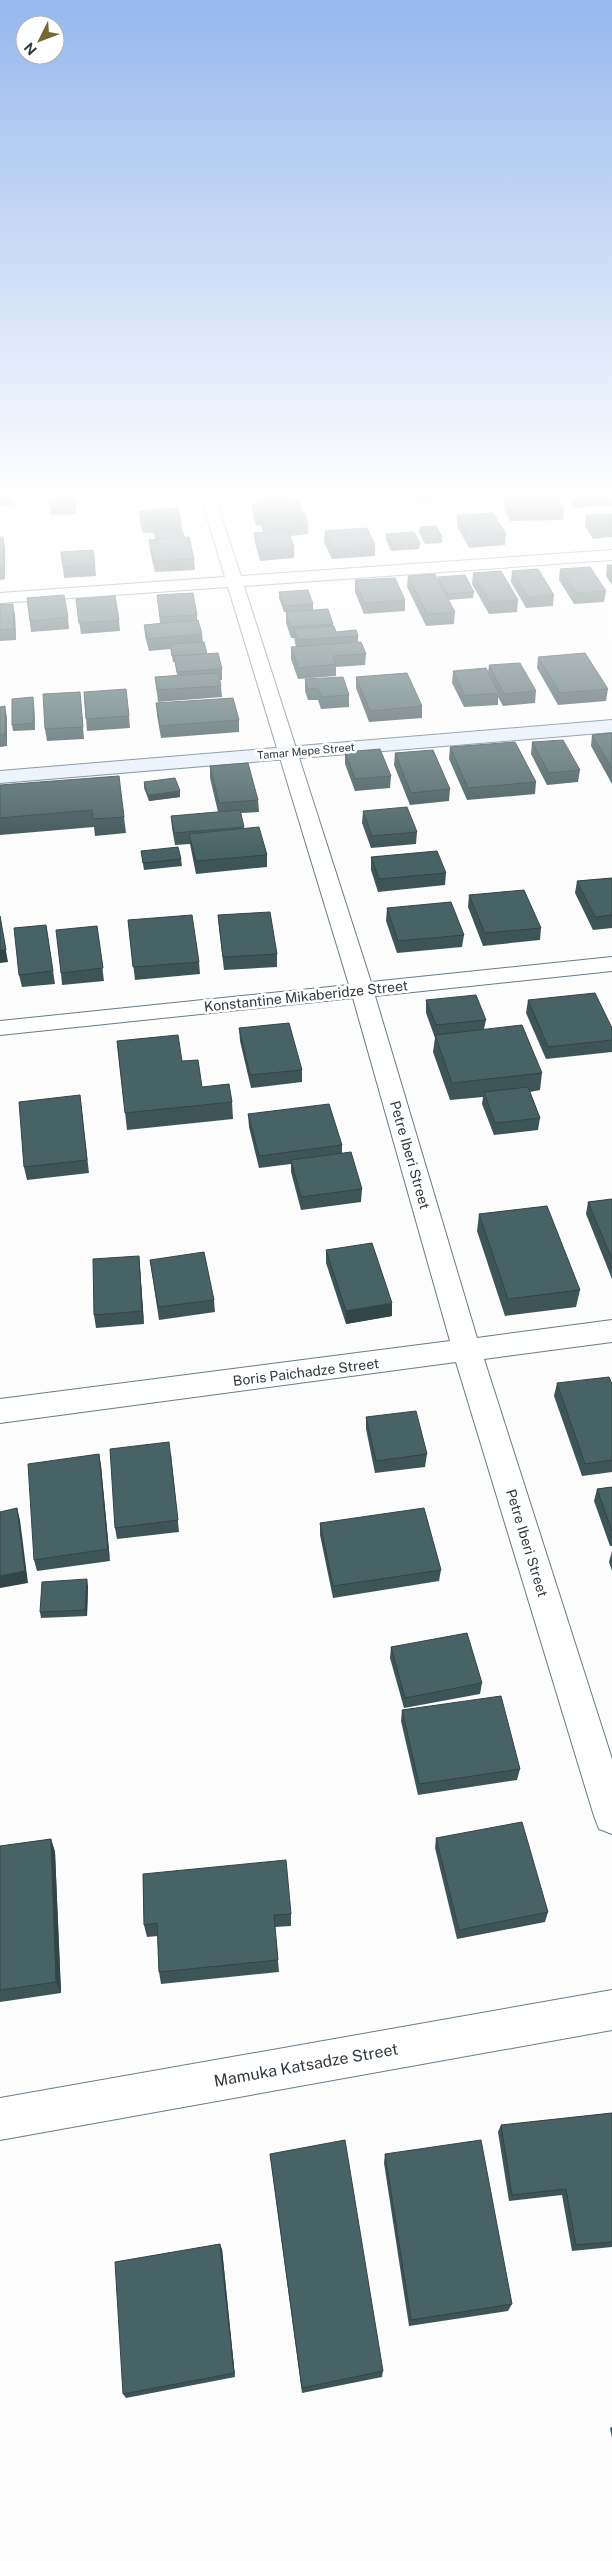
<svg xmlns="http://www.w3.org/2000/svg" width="612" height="2561" font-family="'Public Sans',sans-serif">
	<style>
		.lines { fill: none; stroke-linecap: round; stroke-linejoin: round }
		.street-casing { stroke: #657d88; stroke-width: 2 }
		.secondary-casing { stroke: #657d88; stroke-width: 2 }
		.street { fill: #fff; fill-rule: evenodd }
		.secondary { fill: #e7f0fc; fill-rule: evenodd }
		.wall { fill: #3e5557 }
		.shaded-wall { fill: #324547 }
		.building { fill: #486365; stroke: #324547 }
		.labels { text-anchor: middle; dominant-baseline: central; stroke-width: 5; stroke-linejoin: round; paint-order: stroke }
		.far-street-label { font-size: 11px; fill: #2f393e; stroke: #fff }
		.street-label { font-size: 14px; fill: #2f393e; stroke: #fff }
		.near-street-label { font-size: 16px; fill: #2f393e; stroke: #fff }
	</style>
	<rect width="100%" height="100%" fill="#fcfcfc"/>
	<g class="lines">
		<defs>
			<g id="street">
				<path d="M200,494H214L241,576L612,550V560L244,586L371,982L612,957V971L375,996L477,1338L612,1320V1342L484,1359L612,1759V1834L599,1829L594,1816L456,1362L0,1423V1399L450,1341L353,998L0,1035V1021L349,985L228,587L0,603V593L225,577Z"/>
				<path d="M612,1990V2030L0,2140V2098Z"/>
			</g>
			<path id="secondary" d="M612,720V732L0,783V771Z"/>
		</defs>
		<use href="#street" class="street-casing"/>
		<use href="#secondary" class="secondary-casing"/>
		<use href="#street" class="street"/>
		<use href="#secondary" class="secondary"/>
	</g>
	<g class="wall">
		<path d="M0,494H13L14,505L0,506Z"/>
		<path d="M18,494H43L44,498L18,500Z"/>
		<path d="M74,494L76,514L51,515L49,496Z"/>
		<path d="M243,494H287L243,497Z"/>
		<path d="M412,494H446L445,499L415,501Z"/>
		<path d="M504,494L564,510L563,520L510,521L503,505Z"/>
		<path d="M565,494H612V505L574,508Z"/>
		<path d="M257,497L294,501L303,512V514L308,524V534L290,536L294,547V558L260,561L255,543L254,533L263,532L261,525L256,526L253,515L252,504H257Z"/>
		<path d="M139,511L181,520L182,530L194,559L195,570L155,572L150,551L149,540L155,539L154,533H143L140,522Z"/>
		<path d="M612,514V537L593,539L585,526L586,515Z"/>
		<path d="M457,515L506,534L505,545L469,548L457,526Z"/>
		<path d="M420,527L442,537V543L425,544L419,532Z"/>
		<path d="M325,531L375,545V556L332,559L324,542Z"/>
		<path d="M386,534L420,543L419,549L391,551L386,540Z"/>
		<path d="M0,537H3L5,548V579L0,580Z"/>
		<path d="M61,552L95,565L96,576L64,578Z"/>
		<path d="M607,565H612V585L606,576Z"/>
		<path d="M560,569L606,591L604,602L574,604L559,580Z"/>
		<path d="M512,571L554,595L553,606L526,608L511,582Z"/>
		<path d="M473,573L518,600L517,612L489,614L472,584Z"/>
		<path d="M408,576L438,579L474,592L473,598L448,600L455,612L454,624L426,626L407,587Z"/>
		<path d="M355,580L405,600V611L364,614L355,592Z"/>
		<path d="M279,592L313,604V610L333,624V626L336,632L358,636V642L366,654L365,665L336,667V676L298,679L291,659V647H296L294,638H291L286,623V612H284L279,598Z"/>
		<path d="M157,595L197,615V620L202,634L203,642L207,654L222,669V680H220L221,686L222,697L158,702L155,677L177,675L175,662H173L171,649L149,651L145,636L144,625L160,623Z"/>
		<path d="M27,598L68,617L69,629L31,632Z"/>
		<path d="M76,599L119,620L120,631L81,634Z"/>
		<path d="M0,604L15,615L16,640L0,641Z"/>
		<path d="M538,657L608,689L606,701L558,705L537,668Z"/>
		<path d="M489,665L536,691L535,703L503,706L498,697V705L464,707L452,683L453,671L488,673Z"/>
		<path d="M356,677L422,706V718L369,722L356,688Z"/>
		<path d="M305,679L349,695V707L321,709L318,700H308L305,691Z"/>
		<path d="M80,692L84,739L47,741L45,729Z"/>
		<path d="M84,692L129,716L130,728L87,731Z"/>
		<path d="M156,703L239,720V732L161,738L157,715Z"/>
		<path d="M34,704L35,730L13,731L12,725Z"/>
		<path d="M0,707L7,718V746L0,747Z"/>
		<path d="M612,733V784L591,746L592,735Z"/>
		<path d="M532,742L580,770L578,782L547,785L531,754Z"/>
		<path d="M450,747L536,782L535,794L467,800L449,759Z"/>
		<path d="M345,752L391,776L390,788L355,791L345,764Z"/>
		<path d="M395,753L450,789L449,801L410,805L394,765Z"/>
		<path d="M210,766L258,800L259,812L241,813L244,829L267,855V867L196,874L190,844L175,845L172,828L171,816L218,812L210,778Z"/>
		<path d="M144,782L180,791V797L149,801L144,788Z"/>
		<path d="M0,785L124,817L126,833L95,836L94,827L0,835Z"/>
		<path d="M363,811L417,832L416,844L371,848L362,823Z"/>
		<path d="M141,851L181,859L182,866L144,870Z"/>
		<path d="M371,857L446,873L445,885L378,892L371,870Z"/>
		<path d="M612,878V928L593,930L575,893L577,881Z"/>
		<path d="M469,895L541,928L540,940L483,946L468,907Z"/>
		<path d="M387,908L464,935L462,947L397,953L386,921Z"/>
		<path d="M218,915L277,954V967L224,970L219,928Z"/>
		<path d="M128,920L199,962L200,974L135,980Z"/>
		<path d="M46,925L55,984L22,987L19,975Z"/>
		<path d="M97,926L104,981L62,985L61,973Z"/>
		<path d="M426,1000L486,1020L484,1029L542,1073L540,1090L530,1092L540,1118L538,1130L494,1135L482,1104L483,1097L450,1100L433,1052L435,1038L426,1013Z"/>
		<path d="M528,1000L612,1028V1052L546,1059L526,1013Z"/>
		<path d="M239,1028L302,1070V1082L251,1088L240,1041Z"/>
		<path d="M117,1041L182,1061L202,1087L232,1102L233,1119L127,1130Z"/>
		<path d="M80,1095L89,1173L27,1180L24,1167Z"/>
		<path d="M248,1114L342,1145V1153L362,1189L361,1202L301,1210L291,1172V1164L259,1168L249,1127Z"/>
		<path d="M612,1199V1279L586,1214L588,1202Z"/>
		<path d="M479,1214L580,1290L576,1307L505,1316L477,1231Z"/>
		<path d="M326,1250L392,1316L346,1324L326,1263Z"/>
		<path d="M139,1256L140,1268L144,1324L96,1328L94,1315Z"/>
		<path d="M150,1260L214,1300L215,1312L159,1320Z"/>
		<path d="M557,1383L612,1384V1472L582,1476L554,1396Z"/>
		<path d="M366,1417L427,1454L425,1467L375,1473L366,1429Z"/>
		<path d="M99,1454L101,1466L110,1561L37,1571L34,1560Z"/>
		<path d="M171,1454L179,1532L117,1539L115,1528Z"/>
		<path d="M612,1487V1546H610L594,1501L597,1489Z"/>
		<path d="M320,1523L441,1570L439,1581L333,1598L320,1535Z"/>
		<path d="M612,1551V1571L609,1562Z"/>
		<path d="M88,1586L87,1616L41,1618L40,1612Z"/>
		<path d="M391,1647L482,1683L480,1694L404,1708L390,1658Z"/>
		<path d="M402,1710L520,1769L517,1780L418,1795L401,1721Z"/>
		<path d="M436,1838L548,1912L545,1922L457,1939L435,1848Z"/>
		<path d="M51,1839L55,1852L61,1993L0,2002V1846Z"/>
		<path d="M143,1874L291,1914V1926L275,1927L279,1972L161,1984L159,1972L158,1936L147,1937L144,1925Z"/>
		<path d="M612,2113V2247L572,2251L562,2195L509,2201L498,2132L501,2125Z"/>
		<path d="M270,2154L383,2371L382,2377L302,2393Z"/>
		<path d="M385,2154L512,2304L508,2311L409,2326L384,2163Z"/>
		<path d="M222,2249L235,2377L126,2398L123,2394Z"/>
		<path d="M612,2427V2438L610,2428Z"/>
	</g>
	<g class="shaded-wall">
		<path d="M3,537L5,548V579L4,568Z"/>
		<path d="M13,604L15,615L16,640L14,629Z"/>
		<path d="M33,697L34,704L35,730L34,723Z"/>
		<path d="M5,706L7,718V746L5,734Z"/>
		<path d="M180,791V797L149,801L148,795Z"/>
		<path d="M2,929L8,962L0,963V950Z"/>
		<path d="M139,1256L140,1268L144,1324L142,1311Z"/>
		<path d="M392,1303V1316L346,1324V1311Z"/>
		<path d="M99,1454L101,1466L110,1561L108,1549Z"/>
		<path d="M17,1508L20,1520L28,1583L0,1588V1576Z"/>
		<path d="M87,1579L88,1586L87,1616L85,1610Z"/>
		<path d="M51,1839L55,1852L61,1993L56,1982Z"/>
		<path d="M220,2244L222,2249L235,2377L234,2373Z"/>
	</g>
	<g class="building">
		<path d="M74,494L76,508L51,510L49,496Z"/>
		<path d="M504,494H558L564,510L511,511Z"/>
		<path d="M573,494H612V495L576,497Z"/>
		<path d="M292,495L294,501L259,504L257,497Z"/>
		<path d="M298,501L303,512L256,515L252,504Z"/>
		<path d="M178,508L181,520L142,523L139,511Z"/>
		<path d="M304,513L308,524L264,526L261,516Z"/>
		<path d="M493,513L506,534L470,537L457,515Z"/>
		<path d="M612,514V527L595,528L586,515Z"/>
		<path d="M436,526L442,537L426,538L420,527Z"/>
		<path d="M367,528L375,545L332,548L325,531Z"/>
		<path d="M181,529L185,538L157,539L154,531Z"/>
		<path d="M288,530L294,547L260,550L254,533Z"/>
		<path d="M414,532L420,543L392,545L386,534Z"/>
		<path d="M0,537H3L4,568H0Z"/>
		<path d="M189,537L194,559L154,561L149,540Z"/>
		<path d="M93,550L95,565L63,567L61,552Z"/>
		<path d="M607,565H612V572Z"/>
		<path d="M590,567L606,591L576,593L560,569Z"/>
		<path d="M538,569L554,595L528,597L512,571Z"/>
		<path d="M501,571L518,600L490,602L473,573Z"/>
		<path d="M435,574L455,612L427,614L408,576Z"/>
		<path d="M465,575L474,592L447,594L438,577Z"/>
		<path d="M395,578L405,600L365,603L355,580Z"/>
		<path d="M308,590L313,604L284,606L279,592Z"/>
		<path d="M193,593L197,615L160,617L157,595Z"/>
		<path d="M64,595L68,617L30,621L27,598Z"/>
		<path d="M115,596L119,620L79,623L76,599Z"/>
		<path d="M0,604H13L14,629L0,630Z"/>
		<path d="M328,609L333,624L291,627L286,612Z"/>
		<path d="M198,620L202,634L148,639L144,625Z"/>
		<path d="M334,626L336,632L356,630L358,636L298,640L294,629Z"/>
		<path d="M204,642L207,654L172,656L170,644Z"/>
		<path d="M361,642L366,654L333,656L336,664L298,668L291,647Z"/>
		<path d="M218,653L222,669L177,672L174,656Z"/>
		<path d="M585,653L608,689L560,693L538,657Z"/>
		<path d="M520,663L536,691L504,694L489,665Z"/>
		<path d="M486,668L499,693L465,696L453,671Z"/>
		<path d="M218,673L221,686L157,690L155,677Z"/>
		<path d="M407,673L422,706L370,711L356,677Z"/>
		<path d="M343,677L349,695L321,697L318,688L308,689L305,679Z"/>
		<path d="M126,689L129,716L86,719L84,692Z"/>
		<path d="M80,692L83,727L45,729L43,694Z"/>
		<path d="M33,697L34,723L12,725V699Z"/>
		<path d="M233,698L239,720L160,726L156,703Z"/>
		<path d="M5,706V734L0,735V707Z"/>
		<path d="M612,733V768L592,735Z"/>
		<path d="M563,740L580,770L549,773L532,742Z"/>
		<path d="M515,742L536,782L468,788L450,747Z"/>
		<path d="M380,749L391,776L355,779L345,752Z"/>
		<path d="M433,750L450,789L411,793L395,753Z"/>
		<path d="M248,763L258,800L219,803L210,766Z"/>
		<path d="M119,776L124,817L93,819L92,810L0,818V785Z"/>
		<path d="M175,778L180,791L148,795L144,782Z"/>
		<path d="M407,807L417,832L372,836L363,811Z"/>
		<path d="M240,810L244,827L174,833L171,816Z"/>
		<path d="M259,827L267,855L196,861L189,834Z"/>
		<path d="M178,847L181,859L143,863L141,851Z"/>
		<path d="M437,851L446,873L379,879L371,857Z"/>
		<path d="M612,878V915L595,917L577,881Z"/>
		<path d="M524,890L541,928L485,933L469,895Z"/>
		<path d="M451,902L464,935L398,941L387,908Z"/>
		<path d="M270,912L277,954L223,957L218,915Z"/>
		<path d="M192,915L199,962L133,967L128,920Z"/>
		<path d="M0,916L6,950H0Z"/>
		<path d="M46,925L53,971L19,975L14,928Z"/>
		<path d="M97,926L103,968L61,973L56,930Z"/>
		<path d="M595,993L612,1028V1040L548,1047L528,1000Z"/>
		<path d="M476,995L486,1020L436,1025L426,1000Z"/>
		<path d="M289,1023L302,1070L250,1075L239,1028Z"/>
		<path d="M522,1025L542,1073L452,1083L435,1035Z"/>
		<path d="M178,1035L182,1061L198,1060L202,1087L229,1084L232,1102L125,1113L117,1041Z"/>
		<path d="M528,1087L540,1118L495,1123L484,1092Z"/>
		<path d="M80,1095L87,1160L24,1167L19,1102Z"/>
		<path d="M329,1104L342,1145L259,1156L248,1114Z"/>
		<path d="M351,1152L362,1189L301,1197L291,1160Z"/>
		<path d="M612,1199V1259L588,1202Z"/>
		<path d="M547,1206L580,1290L508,1299L479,1214Z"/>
		<path d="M372,1243L392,1303L346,1311L326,1250Z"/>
		<path d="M204,1252L214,1300L158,1307L150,1260Z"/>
		<path d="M139,1256L142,1311L94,1315L93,1259Z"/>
		<path d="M609,1377L612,1384V1460L585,1464L557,1383Z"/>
		<path d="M416,1411L427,1454L376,1461L366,1417Z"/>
		<path d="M169,1442L178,1520L115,1528L110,1449Z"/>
		<path d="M99,1454L108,1549L34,1560L28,1464Z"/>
		<path d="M612,1487V1531L597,1489Z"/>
		<path d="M17,1508L25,1571L0,1576V1512Z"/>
		<path d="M424,1508L441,1570L333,1586L320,1523Z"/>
		<path d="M87,1579L85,1610L40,1612L42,1582Z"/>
		<path d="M467,1633L482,1683L405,1698L391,1647Z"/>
		<path d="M501,1696L520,1769L419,1784L402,1710Z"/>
		<path d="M522,1822L548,1912L459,1930L436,1838Z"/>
		<path d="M51,1839L56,1982L0,1990V1846Z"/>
		<path d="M286,1860L291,1914L274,1915L278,1960L159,1972L157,1923L144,1925L143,1874Z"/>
		<path d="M612,2113V2242L576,2245L566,2189L512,2195L501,2125Z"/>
		<path d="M345,2140L383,2371L302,2388L270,2154Z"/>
		<path d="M481,2140L512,2304L411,2320L385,2154Z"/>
		<path d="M220,2244L234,2373L123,2394L115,2262Z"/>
	</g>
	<linearGradient id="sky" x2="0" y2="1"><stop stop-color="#96b8ed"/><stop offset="0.58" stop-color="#fefefe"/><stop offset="1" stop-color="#fefefe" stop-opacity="0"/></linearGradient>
	<rect width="612" height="853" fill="url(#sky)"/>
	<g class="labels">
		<g class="far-street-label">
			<text transform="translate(306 751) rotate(-5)">Tamar Mepe Street</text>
		</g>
		<g class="street-label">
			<text transform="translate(306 996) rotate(-6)">Konstantine Mikaberidze Street</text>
			<text transform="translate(410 1155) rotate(74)">Petre Iberi Street</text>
			<text transform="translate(306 1372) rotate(-7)">Boris Paichadze Street</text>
			<text transform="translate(527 1543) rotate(73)">Petre Iberi Street</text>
		</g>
		<g class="near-street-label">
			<text transform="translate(306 2065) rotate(-10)">Mamuka Katsadze Street</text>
		</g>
	</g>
	<g transform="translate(40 40) rotate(228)"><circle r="24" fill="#ffffff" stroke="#acb0b2"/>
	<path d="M0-4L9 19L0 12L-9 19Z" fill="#786635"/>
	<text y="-8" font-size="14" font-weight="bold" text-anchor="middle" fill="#2f393e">N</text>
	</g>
</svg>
